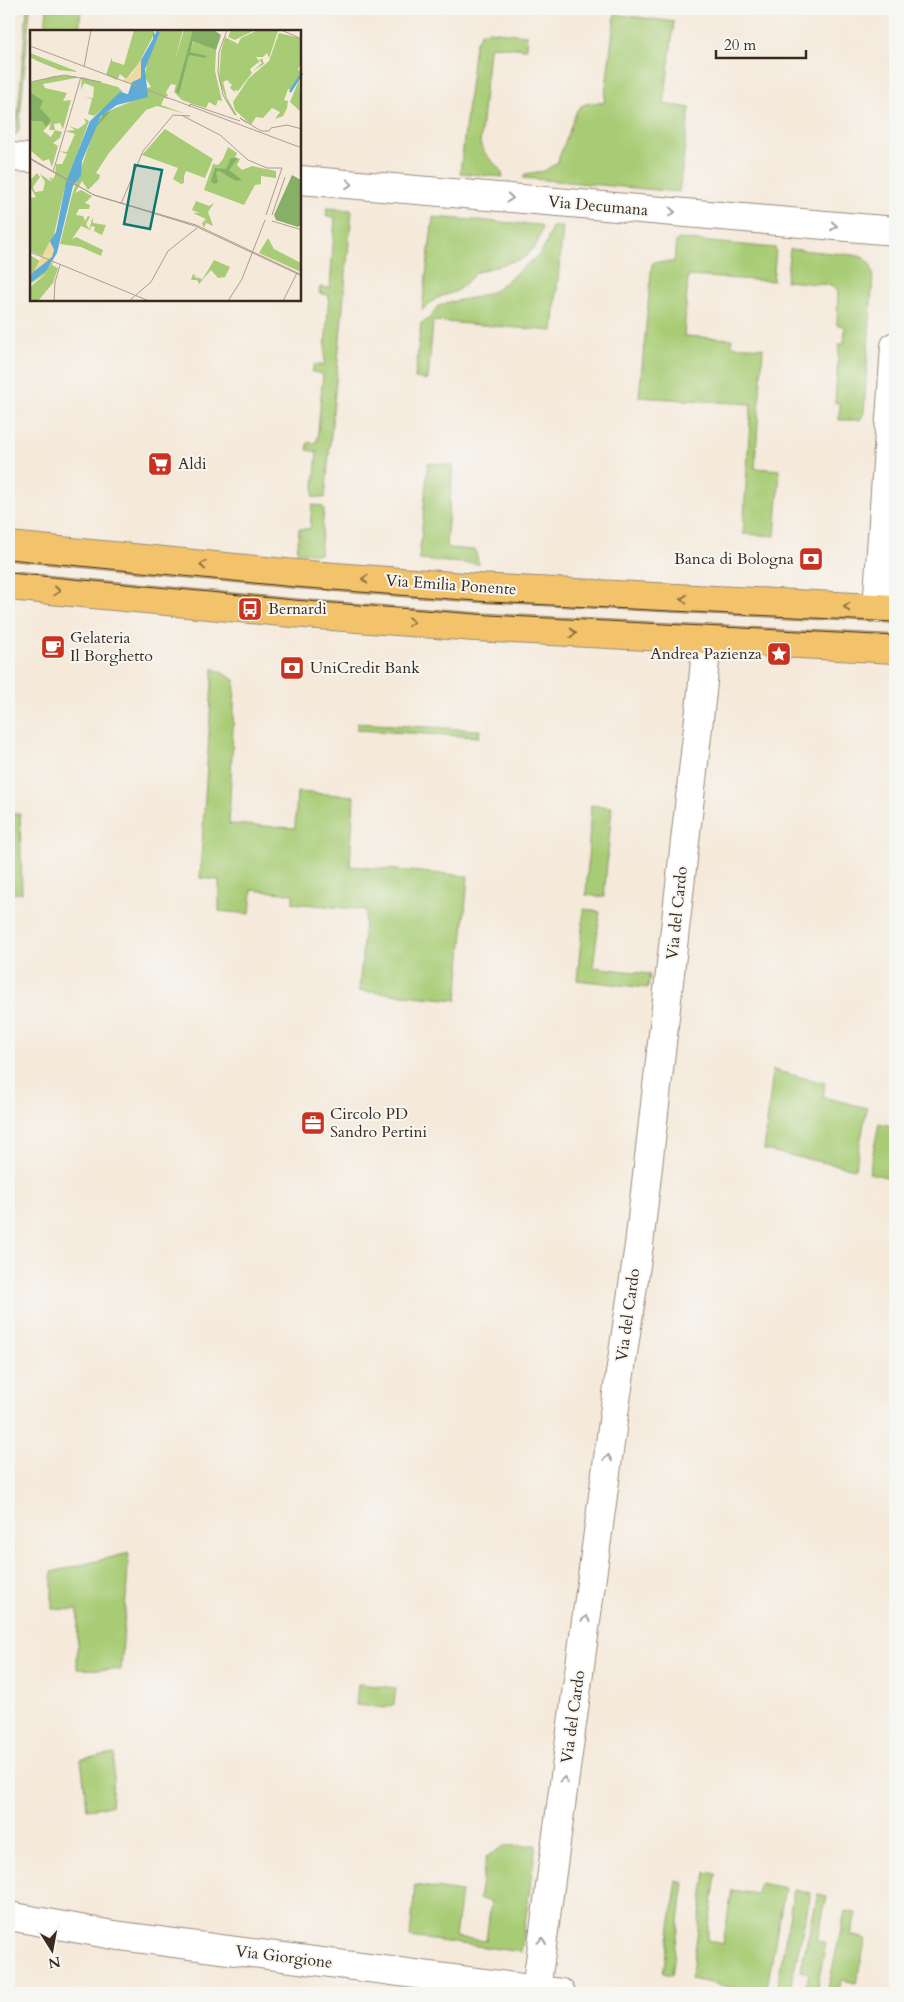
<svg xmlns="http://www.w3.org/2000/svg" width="904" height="2002" font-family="Cardo,serif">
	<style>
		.green { fill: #a8cc75; stroke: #727b4a }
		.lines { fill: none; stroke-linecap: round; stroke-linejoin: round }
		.minor-casing { stroke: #988a7c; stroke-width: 30 }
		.major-casing { stroke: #988a7c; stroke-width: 30 }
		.minor { stroke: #fff; stroke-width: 28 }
		.major { stroke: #f2c36a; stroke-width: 28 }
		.tram { stroke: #3b2a1e; stroke-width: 1 }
		.oneway { stroke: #a79f9a }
		.oneway2 { stroke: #8d6f40 }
		.labels { text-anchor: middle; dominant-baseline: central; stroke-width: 4; stroke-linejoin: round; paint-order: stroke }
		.street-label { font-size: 16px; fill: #3b2a1e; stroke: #f6f6f2 }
		.poi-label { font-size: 16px; fill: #3b2a1e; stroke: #f6f6f2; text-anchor: start }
		.inset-river { fill: none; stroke: #5fabd7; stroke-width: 2.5 }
		.inset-road { fill: none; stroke: #ab9d8f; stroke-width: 1 }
		.view { fill: #0f766e; fill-opacity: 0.15; stroke: #0f766e; stroke-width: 2.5 }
		.inset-edge { fill: none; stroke: #3b2a1e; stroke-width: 2.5 }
	</style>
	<rect width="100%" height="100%" fill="#f6f6f2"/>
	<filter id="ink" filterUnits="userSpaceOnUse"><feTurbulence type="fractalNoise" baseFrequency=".02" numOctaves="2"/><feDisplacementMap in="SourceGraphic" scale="10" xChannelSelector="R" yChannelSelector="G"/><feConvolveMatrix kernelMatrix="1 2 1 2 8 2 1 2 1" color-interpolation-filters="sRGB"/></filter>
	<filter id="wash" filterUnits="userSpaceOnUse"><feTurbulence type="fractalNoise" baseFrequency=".0096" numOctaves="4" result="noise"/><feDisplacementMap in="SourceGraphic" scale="20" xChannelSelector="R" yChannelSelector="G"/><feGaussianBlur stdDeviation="1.12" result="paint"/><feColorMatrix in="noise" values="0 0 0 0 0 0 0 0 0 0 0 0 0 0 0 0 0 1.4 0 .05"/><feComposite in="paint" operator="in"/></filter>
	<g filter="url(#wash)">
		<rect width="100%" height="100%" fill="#f5e9da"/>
		<g class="green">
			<path d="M27,9H30L19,130L16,135Z"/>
			<path d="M47,9H81L79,31H45Z"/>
			<path d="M615,14L674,22L664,104L690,108L679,192L523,178L525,174L544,171L557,163L577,110C585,101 593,103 604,103Z"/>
			<path d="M488,31L527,35L526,49L493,46L489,49L480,143C484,159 501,164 503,177L460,173L475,44L481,33Z"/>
			<path d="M327,208L352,210L325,498L313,497L317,452L307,450L308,443L317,442L323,374L312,372L314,365H324L329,295L319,293L320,287L330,288L335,217L326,216Z"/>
			<path d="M433,217L540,225L542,228L537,244L524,258L477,272L457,291L437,298L422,310Z"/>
			<path d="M552,227H563L553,331L433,321L428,380L415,378L421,323L430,318L438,306L450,302L477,297L494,291L539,255L546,244Z"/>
			<path d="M679,239L775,248L776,250L773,281L688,276L684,336L732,339V346L763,348L755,468L780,470L775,536L743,534L751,404L639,397L652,264L654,262H674L676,241Z"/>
			<path d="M790,249L854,255C866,257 870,261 873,273L864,413L860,420H839L840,403H835L839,344H844L845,326L837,325L838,290L831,285L786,281Z"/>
			<path d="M428,463L453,465L446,545L449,548L475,550L479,564L419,560Z"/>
			<path d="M312,505L322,506L324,509L320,554L297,552L299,529H310Z"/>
			<path d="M213,668L235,680L229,824L295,828L297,792L354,796L350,866L468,876L457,1000L359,991L366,910L293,903V894L252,890L250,914L219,911V880L200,878Z"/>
			<path d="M357,723L480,730L479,737L357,730Z"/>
			<path d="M591,805L612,807L604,897L586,895Z"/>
			<path d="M9,814H20L22,893L9,894Z"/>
			<path d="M584,909L600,912L593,967L650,974L648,988L577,980Z"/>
			<path d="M773,1070L825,1083L823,1097L867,1108L855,1169L764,1150Z"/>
			<path d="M879,1123L895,1127V1179L869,1173Z"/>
			<path d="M129,1553L121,1670L77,1669L78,1610L52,1609V1572Z"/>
			<path d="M358,1684L396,1688L394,1704L385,1708L356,1705Z"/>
			<path d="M115,1754L111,1806L87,1809L81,1759Z"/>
			<path d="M536,1845L521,1952L410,1937L415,1885L461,1892L455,1937L486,1941L491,1901L479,1899L486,1857L504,1846Z"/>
			<path d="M706,1872L716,1874L707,1940L723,1944L732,1890L757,1894L759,1883L785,1888L766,1993H759L691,1979Z"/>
			<path d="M677,1881L684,1883L672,1975L663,1973Z"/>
			<path d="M794,1889L811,1893L789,1993H776Z"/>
			<path d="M818,1894L827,1896L817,1940L826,1943L816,1993H805L809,1973L800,1971Z"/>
			<path d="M845,1911L856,1913L851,1935L866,1939L856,1983L841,1980L838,1993H827Z"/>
		</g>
	</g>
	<g filter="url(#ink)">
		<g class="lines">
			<defs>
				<g id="minor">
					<path d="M9,157L31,158"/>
					<path d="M300,180L895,231"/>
					<path d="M877,609L895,346"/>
					<path d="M9,1916L113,1935L561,1993"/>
					<path d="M536,1990L614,1414L639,1245L702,692L707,639"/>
				</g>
				<g id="major">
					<path d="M9,546L296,574L478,588L895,609"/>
					<path d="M9,586L292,613L475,627L895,649"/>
				</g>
			</defs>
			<use href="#minor" class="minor-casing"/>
			<use href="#major" class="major-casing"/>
			<use href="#minor" class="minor"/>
			<use href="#major" class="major"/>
			<g class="tram">
				<path d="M9,559L295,587L490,602L895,622"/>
				<path d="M9,573L293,600L489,615L895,636"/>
			</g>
		</g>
		<defs><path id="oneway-chevron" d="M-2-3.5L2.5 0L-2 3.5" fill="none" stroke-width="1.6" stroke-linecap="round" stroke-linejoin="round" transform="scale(1.25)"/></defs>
		<g class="oneway">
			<use href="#oneway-chevron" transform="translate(349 184) rotate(5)"/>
			<use href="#oneway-chevron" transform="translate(510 198) rotate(5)"/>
			<use href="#oneway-chevron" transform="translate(672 212) rotate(5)"/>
			<use href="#oneway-chevron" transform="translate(834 226) rotate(5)"/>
			<use href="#oneway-chevron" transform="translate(608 1458) rotate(-82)"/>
			<use href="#oneway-chevron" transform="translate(586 1619) rotate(-82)"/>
			<use href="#oneway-chevron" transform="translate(564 1780) rotate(-82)"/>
			<use href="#oneway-chevron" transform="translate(542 1941) rotate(-82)"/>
		</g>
		<g class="oneway2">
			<use href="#oneway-chevron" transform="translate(203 565) rotate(-175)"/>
			<use href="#oneway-chevron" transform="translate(365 579) rotate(-176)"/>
			<use href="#oneway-chevron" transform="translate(57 591) rotate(6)"/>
			<use href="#oneway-chevron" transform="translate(684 599) rotate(-177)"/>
			<use href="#oneway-chevron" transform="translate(847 607) rotate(-177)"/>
			<use href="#oneway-chevron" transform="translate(411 622) rotate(4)"/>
			<use href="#oneway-chevron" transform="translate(573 633) rotate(3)"/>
		</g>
	</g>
	<defs>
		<symbol id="supermarket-square" viewBox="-11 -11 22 22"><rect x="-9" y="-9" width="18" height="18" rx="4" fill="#c8321e" stroke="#f6f6f2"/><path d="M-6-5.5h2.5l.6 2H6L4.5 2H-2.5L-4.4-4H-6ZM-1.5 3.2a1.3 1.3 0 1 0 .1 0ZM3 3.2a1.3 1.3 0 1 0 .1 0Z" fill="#fff"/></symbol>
		<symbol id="bank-square" viewBox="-11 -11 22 22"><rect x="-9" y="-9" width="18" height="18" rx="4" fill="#c8321e" stroke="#f6f6f2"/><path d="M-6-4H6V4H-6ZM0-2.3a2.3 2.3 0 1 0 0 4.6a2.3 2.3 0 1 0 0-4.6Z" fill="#fff"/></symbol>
		<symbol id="bus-square" viewBox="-11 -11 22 22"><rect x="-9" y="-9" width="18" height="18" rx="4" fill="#c8321e" stroke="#f6f6f2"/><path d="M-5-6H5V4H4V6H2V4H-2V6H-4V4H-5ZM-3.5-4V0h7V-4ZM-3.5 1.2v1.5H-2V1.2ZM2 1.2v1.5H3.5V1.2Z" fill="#fff"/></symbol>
		<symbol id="cafe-square" viewBox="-11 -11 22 22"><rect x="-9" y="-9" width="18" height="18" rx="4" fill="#c8321e" stroke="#f6f6f2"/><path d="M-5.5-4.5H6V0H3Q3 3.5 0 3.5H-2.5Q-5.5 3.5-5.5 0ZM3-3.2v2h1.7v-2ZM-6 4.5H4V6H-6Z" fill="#fff"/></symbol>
		<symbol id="sight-square" viewBox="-11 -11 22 22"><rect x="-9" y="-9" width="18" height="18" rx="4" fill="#c8321e" stroke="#f6f6f2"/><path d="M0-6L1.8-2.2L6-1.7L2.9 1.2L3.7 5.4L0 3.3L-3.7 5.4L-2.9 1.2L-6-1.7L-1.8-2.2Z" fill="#fff"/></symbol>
		<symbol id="office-square" viewBox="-11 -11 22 22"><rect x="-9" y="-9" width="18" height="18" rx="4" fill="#c8321e" stroke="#f6f6f2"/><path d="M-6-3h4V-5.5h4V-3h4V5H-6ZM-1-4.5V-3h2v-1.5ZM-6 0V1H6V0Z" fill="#fff"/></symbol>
	</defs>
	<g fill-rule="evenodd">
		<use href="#supermarket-square" x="146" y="450" width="28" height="28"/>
		<use href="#bank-square" x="797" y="545" width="28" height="28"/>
		<use href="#bus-square" x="236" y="595" width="28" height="28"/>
		<use href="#cafe-square" x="39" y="633" width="28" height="28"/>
		<use href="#sight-square" x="765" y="640" width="28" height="28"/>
		<use href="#bank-square" x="278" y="654" width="28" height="28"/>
		<use href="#office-square" x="299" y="1109" width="28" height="28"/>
	</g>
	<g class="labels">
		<g class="street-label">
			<text transform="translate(598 206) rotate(5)">Via Decumana</text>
			<text transform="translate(451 585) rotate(4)">Via Emilia Ponente</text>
			<text transform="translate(677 913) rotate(-84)">Via del Cardo</text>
			<text transform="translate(628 1315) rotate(-82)">Via del Cardo</text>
			<text transform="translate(573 1717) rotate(-82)">Via del Cardo</text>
			<text transform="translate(284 1957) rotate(7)">Via Giorgione</text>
		</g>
		<g class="poi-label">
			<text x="178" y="464">Aldi</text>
			<text x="794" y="559" text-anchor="end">Banca di Bologna</text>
			<text x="268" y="609">Bernardi</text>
			<text x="70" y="638">Gelateria<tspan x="70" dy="18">Il Borghetto</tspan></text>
			<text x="762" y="654" text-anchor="end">Andrea Pazienza</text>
			<text x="310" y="668">UniCredit Bank</text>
			<text x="330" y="1114">Circolo PD<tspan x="330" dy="18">Sandro Pertini</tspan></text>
		</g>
	</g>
	<g transform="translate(30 30)">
		<rect width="271" height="271" fill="#f5e9da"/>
		<path d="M104,0H123V6L112,27L116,58L121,57L115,47L117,32L131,0H153L145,30L154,0H163L160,21L164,10L186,20L185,41L192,71L188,70L186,76L179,72L176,78L166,75L152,70L144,62L146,55L141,54L136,62L138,66H135L139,69L134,68L131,75L156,84L127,76L116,80L79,123L66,143L70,145L69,149L58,160L52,151L45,163L51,160L62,166L55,173L60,175L59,179H49L46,185L53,186L55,191L58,186L60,187L56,194L59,199L63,187V193L76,195L72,205L64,201L65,197L61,196L60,200L51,196L42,209L46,207L73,220L71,226L51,217L30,214L42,165L64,100L80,82L108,68L102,54L109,33L96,49L90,44L87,50L76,45L82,27V31L94,35ZM201,0H225L205,10L198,7ZM228,0L248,1L239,28L237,23L233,27H226L229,31L232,28L234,34L223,41L232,33L230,31L220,39L222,43L208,61L204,60L206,63L200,58L202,55L197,50L193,52L197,68L207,85H205L196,69L189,50L191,21L195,7L208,14L211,8ZM249,3L271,8V34L268,39L271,43L262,60L258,59L254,70L258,71L257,78L253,86L245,89L250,82L242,78L233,88L226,87L221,95L205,80L203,72L219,48L239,31ZM0,23L46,41L47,42L29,40L7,31L0,27ZM271,45L269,51L271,82L260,72ZM24,46H46V48L13,54L15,58L37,63L33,71L41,70L33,99L30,93L24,94L25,100H19L21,93L13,101L21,107L25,100L32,102L30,108L23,113L28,116L22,137L19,129L13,131L0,120V53ZM52,47L88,57L93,62L64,86L58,84L62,69L55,67L63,68L64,57L54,53L51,60ZM54,88L59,91L34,161L17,235L0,245V225L13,233L19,216L14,227L0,221V168L6,167L0,157L1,149L7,143L10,147L3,157L5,162L13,161L15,152L10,144L22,152L19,147L23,149L25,145L26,134H32L37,124L29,121L37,122L45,104L35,101L45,100L39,96L48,99L56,93ZM135,99L183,129L175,148L156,141L154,146L159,148L154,146V153L151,154L143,149L148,138L112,125ZM198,117L207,123L205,127L210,129L207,135L212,140L222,136L246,141V148L231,146V154L225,155L214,175L174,160L183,134L188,135L193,129ZM166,171L179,176L184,173L178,182L183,196L176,193L174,198L172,193L176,189L163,183H169L162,180ZM238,208L244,219L271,233V242L229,223ZM184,230L200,237L195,247L188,248L181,240L169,254L167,250H161L163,244L171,249L173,247L171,250L166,246H163L172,250ZM24,231L22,235L28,238L23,253L8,271H0V257L17,243L0,254V253Z" fill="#a8cc75"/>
		<path d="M163,0H184L191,5L186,20L163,11L160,22L177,26L175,28L159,25L149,64L146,62ZM0,62L13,71L10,78L21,90L16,97L12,91H1ZM99,72L80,82L64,100L73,84ZM201,128H208L199,140L212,150L206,151L189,141L186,142L188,152L184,154L181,151L185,138L196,139ZM262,145L271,150V195L268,197L246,190L244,185Z" fill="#86b066"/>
		<path d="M112,27L111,48L102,54L93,51L102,44ZM20,211L24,220L22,229L4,241Z" fill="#eeda9e"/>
		<path d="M123,0L125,5L127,0L130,2L115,39L118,67L87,75L71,86L52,131L51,146L43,156L27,223L16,241L0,253V245L22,227L24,220L20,211L26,202L36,152L60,91L90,62L98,64L102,52L111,48V30L123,9Z" fill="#5fabd7"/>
		<path class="inset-river" d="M260,62L272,43"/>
		<path class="inset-road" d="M197,0L189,22L188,42L193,65L205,85M251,0L272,9M0,16L272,118M54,37L61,0M0,52L34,45L71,52M159,77L160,74L210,91M153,86L190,105L218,130L237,138H252L236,185M217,93L210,88L231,101H239L241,98M241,98L257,95L272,99M0,128L64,165L166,195L272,245M0,129L64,165L165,196L272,246M23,142L51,47M91,174L113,121L143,85L160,86M242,185L255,147M242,191L272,200M0,222L119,271M24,271L25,252L30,235M99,271L121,252L138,221L167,198M198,271L212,249L235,190M253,271L267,243"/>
		<path class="view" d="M105,135L132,140L120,199L94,194Z"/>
		<rect width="271" height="271" class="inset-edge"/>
	</g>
	<rect width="904" height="2002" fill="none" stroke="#f6f6f2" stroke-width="30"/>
	<g transform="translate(52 1950) rotate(169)" stroke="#f6f6f2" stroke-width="4" paint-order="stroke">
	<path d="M0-4L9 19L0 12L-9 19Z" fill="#3b2a1e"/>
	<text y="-8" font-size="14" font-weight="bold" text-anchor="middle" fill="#3b2a1e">N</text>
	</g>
	<path d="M716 50v8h90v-8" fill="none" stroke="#3b2a1e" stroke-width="2.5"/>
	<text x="724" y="50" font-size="15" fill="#3b2a1e" stroke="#f6f6f2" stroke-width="4" paint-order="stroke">20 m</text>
</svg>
